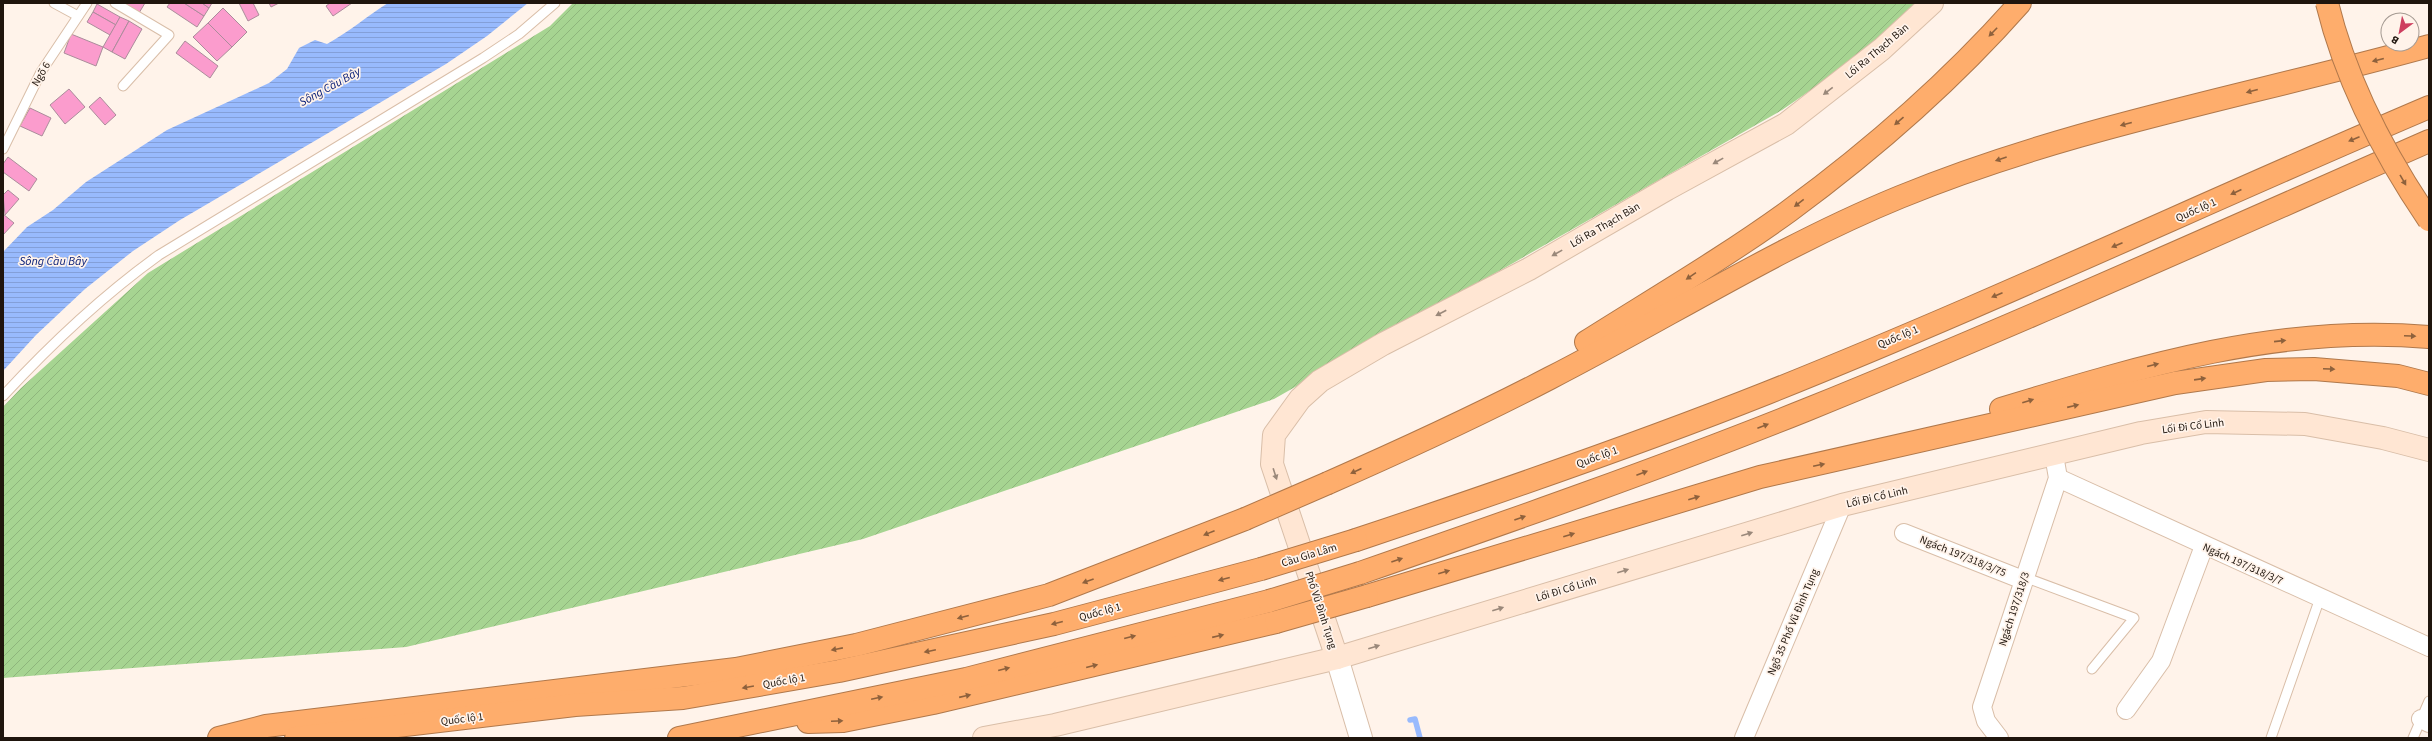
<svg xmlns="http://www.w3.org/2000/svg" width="2432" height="741" font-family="'Source Sans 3',sans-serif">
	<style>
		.garden { fill: url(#garden-furrows) }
		.water { fill: url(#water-rules) }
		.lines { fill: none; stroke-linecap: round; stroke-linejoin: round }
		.stream { stroke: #98bafd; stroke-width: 5.5 }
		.building { fill: #fb9ccd; stroke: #ab8c9b }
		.service-casing { stroke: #d9bea8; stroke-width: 11 }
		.minor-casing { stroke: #d9bea8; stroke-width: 20 }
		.tertiary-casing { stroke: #d9bea8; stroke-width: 24 }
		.secondary-casing { stroke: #d9bea8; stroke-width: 24 }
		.motorway-casing { stroke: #b0784b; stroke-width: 24 }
		.service { stroke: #fff; stroke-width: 9 }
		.minor { stroke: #fff; stroke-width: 18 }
		.tertiary { stroke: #fff; stroke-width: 22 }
		.secondary { stroke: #ffe6d3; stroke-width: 22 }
		.motorway { stroke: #fead6c; stroke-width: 22 }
		.motorway-bridge-casing { stroke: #b0784b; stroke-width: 24; stroke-linecap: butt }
		.motorway-bridge { stroke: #fead6c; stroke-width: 22 }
		.oneway { fill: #8e613c }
		.oneway2 { fill: #9a887a }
		.labels { text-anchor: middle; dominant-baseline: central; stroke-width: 3.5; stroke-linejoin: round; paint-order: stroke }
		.street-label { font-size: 11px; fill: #1f150d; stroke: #fff3ea }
		.water-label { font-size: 12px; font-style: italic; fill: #001875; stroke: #fff3ea }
	</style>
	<defs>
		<pattern id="garden-furrows" width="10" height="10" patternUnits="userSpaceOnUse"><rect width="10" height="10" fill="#a6d491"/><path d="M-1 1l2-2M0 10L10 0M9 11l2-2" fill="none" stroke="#8eb57c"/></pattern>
		<pattern id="water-rules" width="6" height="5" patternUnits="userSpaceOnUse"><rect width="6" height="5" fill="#98bafd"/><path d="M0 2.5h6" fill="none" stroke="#839fd8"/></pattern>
	</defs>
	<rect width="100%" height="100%" fill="#fff3ea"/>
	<path class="garden" d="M573,3H1920L1895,32L1782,110L1274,399L863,539L406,647L3,678V407L21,388L148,273L550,26Z"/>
	<path class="water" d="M388,3H528L487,36L446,64L180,220L133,251L85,289L36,335L3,371V252L27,227L53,210L86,182L167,130L269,83L287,69L299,48L315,40L327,44C349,32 367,16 388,3Z"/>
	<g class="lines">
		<path class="stream" d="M1410,720L1415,719L1420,738"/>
	</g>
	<g class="building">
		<path d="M123,3H145L139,13Z"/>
		<path d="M170,3H184L204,16L197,27L167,7Z"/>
		<path d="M184,3H202L209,8L204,16Z"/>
		<path d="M202,3H212L209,8Z"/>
		<path d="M239,3H253L259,15L248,21Z"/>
		<path d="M269,3H279L271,7Z"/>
		<path d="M330,3H352L333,16L326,6Z"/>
		<path d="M97,4L120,17L116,25L93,12Z"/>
		<path d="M223,8L247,32L232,47L208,23Z"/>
		<path d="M93,12L116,25L110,35L87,22Z"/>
		<path d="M120,17L129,21L112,52L103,47Z"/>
		<path d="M129,21L142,29L125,59L112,52Z"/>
		<path d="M208,23L232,47L217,61L193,37Z"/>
		<path d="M71,34L103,47L96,66L64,53Z"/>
		<path d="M185,41L218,66L210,78L176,53Z"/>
		<path d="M69,89L85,107L65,124L50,105Z"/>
		<path d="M100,97L116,115L105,125L89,107Z"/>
		<path d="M30,108L51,118L42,136L20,126Z"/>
		<path d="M8,157L37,179L29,191L3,172V164Z"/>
		<path d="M8,190L19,199L5,215L3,195Z"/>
		<path d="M3,214L14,223L3,235Z"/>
	</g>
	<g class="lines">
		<defs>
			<g id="service">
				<path d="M54,3L78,16"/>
				<path d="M115,3L169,35L123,86"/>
				<path d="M3,149L41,72L87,3"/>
				<path d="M3,396C51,344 102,296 159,255L483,58L519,34L555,3"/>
				<path d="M2024,577L2134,618L2092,669"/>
				<path d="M2271,738L2320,598"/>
				<path d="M2413,738L2429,701"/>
			</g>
			<g id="minor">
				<path d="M2058,478L2429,647"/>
				<path d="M1904,533L2023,580"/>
				<path d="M2126,710L2161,661L2204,546"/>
				<path d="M2421,719L2429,723"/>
				<path d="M1744,738L1842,505"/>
				<path d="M1999,738L1986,721L1982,707L2058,478L2054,455"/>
			</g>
			<path id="tertiary" d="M1337,658L1361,738"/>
			<g id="secondary">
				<path d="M1337,658L1272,464L1274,435L1300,399L1320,381L1383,344L1529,269L1667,189L1786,124L1882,49L1932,3"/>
				<path d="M984,738L1055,725L1337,658L1842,505L2141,433L2206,422L2305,424L2383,438L2429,450"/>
			</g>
			<g id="motorway">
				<path d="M1586,342C1654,299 1724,258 1789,211C1872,150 1952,80 2020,3"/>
				<path d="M2001,409C2142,366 2279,324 2429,337"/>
				<path d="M1328,483C1403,450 1477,416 1550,378C1667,318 1778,247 1900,197C2070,127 2253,95 2429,46"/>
				<path d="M1356,540C1494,494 1631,447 1767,393C1990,304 2208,201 2429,107"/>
				<path d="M1360,573C1510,521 1659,469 1806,410C2016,325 2222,232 2429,141"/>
				<path d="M1367,596L1760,477L2175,383L2266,370L2314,369L2398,376L2429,384"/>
				<path d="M808,722L843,721L933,703L1276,622"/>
				<path d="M219,738L266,726L736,669L856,645L1049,595L1245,519"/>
				<path d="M296,738L575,705L683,698L839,671L1054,624L1261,569"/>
				<path d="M679,738L966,679L1269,601"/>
			</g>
		</defs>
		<use href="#service" class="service-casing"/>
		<use href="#minor" class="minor-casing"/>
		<use href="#tertiary" class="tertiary-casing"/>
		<use href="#secondary" class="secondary-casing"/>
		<use href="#motorway" class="motorway-casing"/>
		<use href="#service" class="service"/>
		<use href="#minor" class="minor"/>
		<use href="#tertiary" class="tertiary"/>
		<use href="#secondary" class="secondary"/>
		<use href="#motorway" class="motorway"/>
		<defs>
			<g id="motorway-bridge">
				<path d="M2327,3C2346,81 2384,154 2429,220"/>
				<path d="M1245,519L1328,483"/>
				<path d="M1261,569L1356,540"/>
				<path d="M1269,601L1360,573"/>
				<path d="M1276,622L1367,596"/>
			</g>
		</defs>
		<use href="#motorway-bridge" class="motorway-bridge-casing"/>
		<use href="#motorway-bridge" class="motorway-bridge"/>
	</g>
	<defs><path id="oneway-solid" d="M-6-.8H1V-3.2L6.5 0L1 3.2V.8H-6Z"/></defs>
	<g class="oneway">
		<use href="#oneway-solid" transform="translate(1993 32) rotate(134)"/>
		<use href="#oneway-solid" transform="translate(2378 60) rotate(166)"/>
		<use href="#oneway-solid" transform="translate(2252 91) rotate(165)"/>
		<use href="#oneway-solid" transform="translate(1899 121) rotate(139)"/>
		<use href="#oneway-solid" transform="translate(2126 124) rotate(165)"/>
		<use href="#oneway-solid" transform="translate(2354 139) rotate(157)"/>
		<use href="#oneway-solid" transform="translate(2001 159) rotate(161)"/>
		<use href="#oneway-solid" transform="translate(2403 180) rotate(60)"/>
		<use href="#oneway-solid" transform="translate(2236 192) rotate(155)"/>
		<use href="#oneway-solid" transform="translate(1799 203) rotate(142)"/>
		<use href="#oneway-solid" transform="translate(2117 245) rotate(157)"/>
		<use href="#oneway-solid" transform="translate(1691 276) rotate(146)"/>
		<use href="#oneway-solid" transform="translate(1997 295) rotate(157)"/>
		<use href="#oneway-solid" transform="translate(2410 336) rotate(2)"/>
		<use href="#oneway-solid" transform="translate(2280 341) rotate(-6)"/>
		<use href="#oneway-solid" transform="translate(2153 365) rotate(-14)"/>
		<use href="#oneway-solid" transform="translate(2329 369) rotate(3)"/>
		<use href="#oneway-solid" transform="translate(2200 379) rotate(-8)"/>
		<use href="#oneway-solid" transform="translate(2028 401) rotate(-17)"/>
		<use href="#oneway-solid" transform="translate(2073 406) rotate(-13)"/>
		<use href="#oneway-solid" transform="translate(1763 426) rotate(-21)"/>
		<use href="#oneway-solid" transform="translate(1819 465) rotate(-12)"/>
		<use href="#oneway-solid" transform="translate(1356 471) rotate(156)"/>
		<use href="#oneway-solid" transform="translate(1642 473) rotate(-21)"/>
		<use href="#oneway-solid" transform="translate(1694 498) rotate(-17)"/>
		<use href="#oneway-solid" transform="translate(1520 518) rotate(-19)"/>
		<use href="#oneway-solid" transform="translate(1209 533) rotate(158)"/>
		<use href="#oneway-solid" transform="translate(1569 535) rotate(-17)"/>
		<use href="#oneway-solid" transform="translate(1397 560) rotate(-19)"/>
		<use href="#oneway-solid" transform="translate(1444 572) rotate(-16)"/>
		<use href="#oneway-solid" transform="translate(1224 579) rotate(165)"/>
		<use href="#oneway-solid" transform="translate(1088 581) rotate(160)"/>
		<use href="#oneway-solid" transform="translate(963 617) rotate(165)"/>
		<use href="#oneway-solid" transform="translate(1057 623) rotate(166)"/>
		<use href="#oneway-solid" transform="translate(1218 636) rotate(-13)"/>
		<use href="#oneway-solid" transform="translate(1130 637) rotate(-14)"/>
		<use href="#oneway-solid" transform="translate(837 649) rotate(169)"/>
		<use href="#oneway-solid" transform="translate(930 651) rotate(168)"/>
		<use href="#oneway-solid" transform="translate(1092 666) rotate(-14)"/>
		<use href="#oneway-solid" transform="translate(1004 669) rotate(-14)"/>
		<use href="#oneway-solid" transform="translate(748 687) rotate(170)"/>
		<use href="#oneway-solid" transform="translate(965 696) rotate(-13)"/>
		<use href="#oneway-solid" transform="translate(877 698) rotate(-12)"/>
		<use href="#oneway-solid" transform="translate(837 721) rotate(-3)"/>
	</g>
	<g class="oneway2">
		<use href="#oneway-solid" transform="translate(1828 91) rotate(142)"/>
		<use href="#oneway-solid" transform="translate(1718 161) rotate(151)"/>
		<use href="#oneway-solid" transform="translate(1557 253) rotate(151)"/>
		<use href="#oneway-solid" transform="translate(1441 313) rotate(152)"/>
		<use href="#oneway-solid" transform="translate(1275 474) rotate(72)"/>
		<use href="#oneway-solid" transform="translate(1747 534) rotate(-17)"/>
		<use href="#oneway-solid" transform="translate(1623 571) rotate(-17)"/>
		<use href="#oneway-solid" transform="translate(1498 609) rotate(-17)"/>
		<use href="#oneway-solid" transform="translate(1374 647) rotate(-17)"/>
	</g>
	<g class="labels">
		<g class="street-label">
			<text transform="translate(1877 51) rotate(-40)">Lối Ra Thạch Bàn</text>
			<text transform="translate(41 74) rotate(-60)">Ngõ 6</text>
			<text transform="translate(2196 210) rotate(-24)">Quốc lộ 1</text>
			<text transform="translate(1605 225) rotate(-30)">Lối Ra Thạch Bàn</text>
			<text transform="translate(1898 337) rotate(-23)">Quốc lộ 1</text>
			<text transform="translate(2193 426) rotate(-7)">Lối Đi Cổ Linh</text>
			<text transform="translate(1597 457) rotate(-20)">Quốc lộ 1</text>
			<text transform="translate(1877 497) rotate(-13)">Lối Đi Cổ Linh</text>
			<text transform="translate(1309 555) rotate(-17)">Cầu Gia Lâm</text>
			<text transform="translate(1963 556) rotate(22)">Ngách 197/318/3/75</text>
			<text transform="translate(2243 564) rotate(24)">Ngách 197/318/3/7</text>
			<text transform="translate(1566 589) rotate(-17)">Lối Đi Cổ Linh</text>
			<text transform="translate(2014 609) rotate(-72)">Ngách 197/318/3</text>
			<text transform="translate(1321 610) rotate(72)">Phố Vũ Đình Tụng</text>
			<text transform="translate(1100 612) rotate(-15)">Quốc lộ 1</text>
			<text transform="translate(1793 622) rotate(-67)">Ngõ 35 Phố Vũ Đình Tụng</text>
			<text transform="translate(784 681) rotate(-10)">Quốc lộ 1</text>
			<text transform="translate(462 719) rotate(-7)">Quốc lộ 1</text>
		</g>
		<g class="water-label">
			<text transform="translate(330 87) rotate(-29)">Sông Cầu Bây</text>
			<text x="53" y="261">Sông Cầu Bây</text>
		</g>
	</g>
	<rect width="2432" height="741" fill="none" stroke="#1f150d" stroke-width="8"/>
	<g transform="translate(2400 32) rotate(212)"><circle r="19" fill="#fff3ea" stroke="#a59a92"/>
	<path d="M0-3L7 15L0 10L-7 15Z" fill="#ce3e5f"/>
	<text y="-6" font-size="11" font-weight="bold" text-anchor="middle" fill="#1f150d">B</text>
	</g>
</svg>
